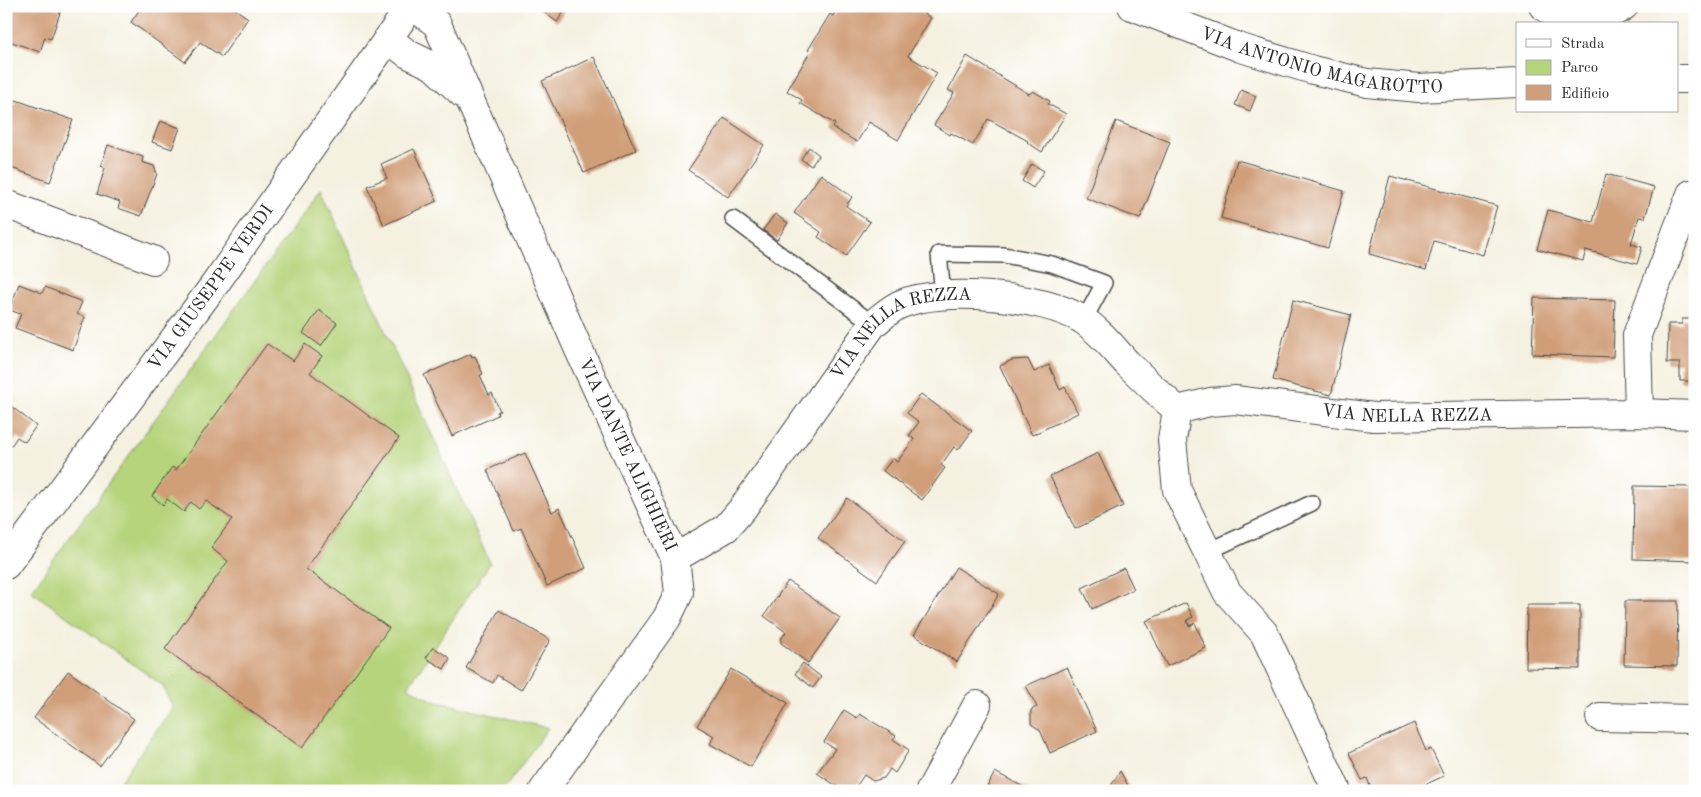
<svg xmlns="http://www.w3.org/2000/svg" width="1701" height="797" font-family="'Old Standard TT',serif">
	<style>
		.green { fill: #b6d47b; stroke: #708053 }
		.building { fill: #d09e78 }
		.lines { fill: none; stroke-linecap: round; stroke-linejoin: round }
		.service-casing { stroke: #494946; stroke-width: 18 }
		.minor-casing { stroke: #494946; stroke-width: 30 }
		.service { stroke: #fff; stroke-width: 15 }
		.minor { stroke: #fff; stroke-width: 28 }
		.labels { text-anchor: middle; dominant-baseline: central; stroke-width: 5; stroke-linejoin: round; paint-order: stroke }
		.street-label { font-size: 18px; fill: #2b2b2b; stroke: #fff }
	</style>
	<rect width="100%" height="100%" fill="#fff"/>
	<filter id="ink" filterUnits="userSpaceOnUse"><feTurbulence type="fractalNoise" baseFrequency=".02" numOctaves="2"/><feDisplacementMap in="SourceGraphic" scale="10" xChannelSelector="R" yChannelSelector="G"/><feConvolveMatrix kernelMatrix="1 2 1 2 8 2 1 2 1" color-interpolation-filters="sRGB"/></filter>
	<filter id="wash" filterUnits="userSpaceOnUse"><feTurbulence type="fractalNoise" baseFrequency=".0096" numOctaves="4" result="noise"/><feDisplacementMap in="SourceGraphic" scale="20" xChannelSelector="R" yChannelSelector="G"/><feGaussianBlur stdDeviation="1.12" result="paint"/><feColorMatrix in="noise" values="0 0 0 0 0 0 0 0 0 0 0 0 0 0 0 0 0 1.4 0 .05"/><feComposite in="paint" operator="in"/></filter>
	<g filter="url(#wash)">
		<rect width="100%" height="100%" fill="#f5f1e1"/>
		<path class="green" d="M321,189L490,563L408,687L434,701L548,728L503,791H113L173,707L162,685L31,591Z"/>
		<g id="blocks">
			<g class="building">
				<path d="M6,6H51L61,10L51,39L45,37L40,52L6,40Z"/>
				<path d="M142,6H231L248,18L222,57L200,42L185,62L131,22Z"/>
				<path d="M536,6H568L557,22Z"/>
				<path d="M839,6H903L907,9L912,6L931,18L908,56L937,73L898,140L869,122L857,142L833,128L835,124L800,103L802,100L787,91L810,52L808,50L830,14L833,16Z"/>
				<path d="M967,56L1029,94L1033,91L1050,101L1048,104L1066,114L1042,152L1027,142L1028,141L988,119L973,145L951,133L950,135L934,125L954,93L948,90Z"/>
				<path d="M594,57L636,150L584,173L542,81Z"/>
				<path d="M1241,90L1256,96L1250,111L1235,105Z"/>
				<path d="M16,100L73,120L50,182L6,166V126Z"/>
				<path d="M724,118L764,145L728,197L688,170Z"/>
				<path d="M160,121L180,128L172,149L152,142Z"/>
				<path d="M1116,121L1170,142L1140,219L1086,198Z"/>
				<path d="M108,145L143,157L142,162L154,166L157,174L141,216L118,208L120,202L97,194L105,168L101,166Z"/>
				<path d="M809,147L819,155L811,166L801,159Z"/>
				<path d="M414,149L437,201L384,225L367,186L387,178L381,164Z"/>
				<path d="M1237,160L1344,191L1328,248L1221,218Z"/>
				<path d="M1032,164L1044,171L1033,188L1022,181Z"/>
				<path d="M821,174L852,197L846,206L870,222L846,256L818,237L821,232L794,213Z"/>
				<path d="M1606,174L1654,187L1645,218L1639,217L1631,244L1642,247L1637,264L1586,250L1583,261L1537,249L1548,210L1593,222Z"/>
				<path d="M1390,176L1497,206L1483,255L1434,241L1426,270L1369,254Z"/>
				<path d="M775,214L788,223L777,240L763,230Z"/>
				<path d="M19,284L42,293L45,287L82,302L77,314L85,317L73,350L15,328L21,314L9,310Z"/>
				<path d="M1534,298L1615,300L1613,357L1532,354Z"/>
				<path d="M1293,300L1351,315L1331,395L1273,380Z"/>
				<path d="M319,310L337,323L321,346L303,333Z"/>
				<path d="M1682,319H1695V381H1680V363H1667L1668,324H1682Z"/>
				<path d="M267,344L293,361L305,344L322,356L310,373L399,438L306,569L389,628L302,748L165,649L228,561L211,548L232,519L206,501L199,509L191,502L184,512L167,499L163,505L152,496L172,467L176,470Z"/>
				<path d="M471,354L472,357L475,356L483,374L480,375L489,395L492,393L500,411L497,412L498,415L452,436L424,375Z"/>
				<path d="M1028,359L1034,372L1049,365L1060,390L1065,387L1078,413L1032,435L1000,366L1012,360Z"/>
				<path d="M921,394L972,431L958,450L954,447L941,465L945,468L922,500L883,471L893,458L897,462L914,439L909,436L919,422L907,413Z"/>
				<path d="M6,402L36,426L25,442L17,437L11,446L6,443Z"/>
				<path d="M525,453L552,512L559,508L586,568L547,586L521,528L514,531L487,470Z"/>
				<path d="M1098,453L1123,506L1075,529L1050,476Z"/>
				<path d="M1634,486L1695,487V561L1633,559Z"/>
				<path d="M847,498L905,541L877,581L818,538Z"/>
				<path d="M956,567L999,594L957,662L914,635Z"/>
				<path d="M1124,568L1134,589L1092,609L1082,588Z"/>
				<path d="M788,581L840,618L808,663L781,643V639L786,632L764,616Z"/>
				<path d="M1625,601H1678L1677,666L1624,665Z"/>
				<path d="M1186,603L1193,617L1187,620L1189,626L1195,623L1206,648L1167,666L1146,621Z"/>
				<path d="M1527,605H1580V669L1526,668Z"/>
				<path d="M499,610L550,640L521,690L497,675L493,683L466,668Z"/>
				<path d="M433,647L450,658L444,669L426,658Z"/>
				<path d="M803,663L821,677L813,688L795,674Z"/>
				<path d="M1067,667L1097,731L1050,753L1040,730L1031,724V710L1037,707L1026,686Z"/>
				<path d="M731,669L788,703L751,767L710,744L714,736L697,726Z"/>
				<path d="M68,671L134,719L100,766L34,718Z"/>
				<path d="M844,710L857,718L860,714L896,736L893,739L909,750L895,773L890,769L884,778L873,781L864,775L853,791H844L817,773L835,749L824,742Z"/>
				<path d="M1414,723L1426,751L1431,749L1444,776L1411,791H1372L1367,778L1362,780L1349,753Z"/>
				<path d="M1120,771L1131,791H1107L1114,781Z"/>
				<path d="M995,772L1031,791H985Z"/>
			</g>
		</g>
	</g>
	<g filter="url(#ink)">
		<use href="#blocks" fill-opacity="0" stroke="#494946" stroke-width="1"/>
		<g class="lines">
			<defs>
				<g id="service">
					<path d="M733,219L873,324"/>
					<path d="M943,295L939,254L1004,255L1052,264L1104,283L1084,320"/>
					<path d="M1207,552L1312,503"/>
				</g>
				<g id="minor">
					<path id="s1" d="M413,6L437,24L579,350L675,558L679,593L667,618L543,791"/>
					<path id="s2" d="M1132,6L1241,48L1313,70L1367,83L1419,88L1517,83"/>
					<path d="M1543,6C1567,25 1599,23 1624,6"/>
					<path d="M388,39L408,54L433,66L462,93"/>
					<path d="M1677,79H1695"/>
					<path d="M6,204L153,260"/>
					<path id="s3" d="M1177,410L1210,402L1235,400L1374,417L1639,413L1695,415"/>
					<path d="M1177,410L1172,440L1177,490L1227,592L1264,633L1337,791"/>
					<path d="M1639,413L1637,335L1691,194"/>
					<path id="s4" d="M675,558L726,528L743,508L873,324C882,317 891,308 901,304C944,286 1045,296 1083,320C1101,332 1113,348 1127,363C1143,379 1160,395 1177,410"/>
					<path id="s5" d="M6,565L215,284L411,6"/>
					<path d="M1600,717L1695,719"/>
					<path d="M930,791L977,705"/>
				</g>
			</defs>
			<use href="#service" class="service-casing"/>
			<use href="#minor" class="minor-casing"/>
			<use href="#service" class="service"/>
			<use href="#minor" class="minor"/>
		</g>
	</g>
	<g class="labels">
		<g class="street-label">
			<text stroke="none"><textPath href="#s2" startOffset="199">VIA ANTONIO MAGAROTTO</textPath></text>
			<text stroke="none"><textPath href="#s5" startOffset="345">VIA GIUSEPPE VERDI</textPath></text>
			<text stroke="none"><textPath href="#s4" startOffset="331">VIA NELLA REZZA</textPath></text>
			<text stroke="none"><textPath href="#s3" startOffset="232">VIA NELLA REZZA</textPath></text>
			<text stroke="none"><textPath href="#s1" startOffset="501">VIA DANTE ALIGHIERI</textPath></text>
		</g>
	</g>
	<rect width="1701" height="797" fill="none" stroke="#fff" stroke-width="25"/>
	<rect x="1516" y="22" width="162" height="90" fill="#ffffff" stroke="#aaaaaa"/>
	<rect x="1526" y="39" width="25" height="8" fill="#ffffff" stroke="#aaaaaa"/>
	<text x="1561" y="48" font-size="15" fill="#2b2b2b">Strada</text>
	<rect x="1526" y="60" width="25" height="15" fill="#b6d47b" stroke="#aaaaaa"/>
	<text x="1561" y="72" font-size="15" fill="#2b2b2b">Parco</text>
	<rect x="1526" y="85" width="25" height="15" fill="#d09e78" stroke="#aaaaaa"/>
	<text x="1561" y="98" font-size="15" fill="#2b2b2b">Edificio</text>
</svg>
